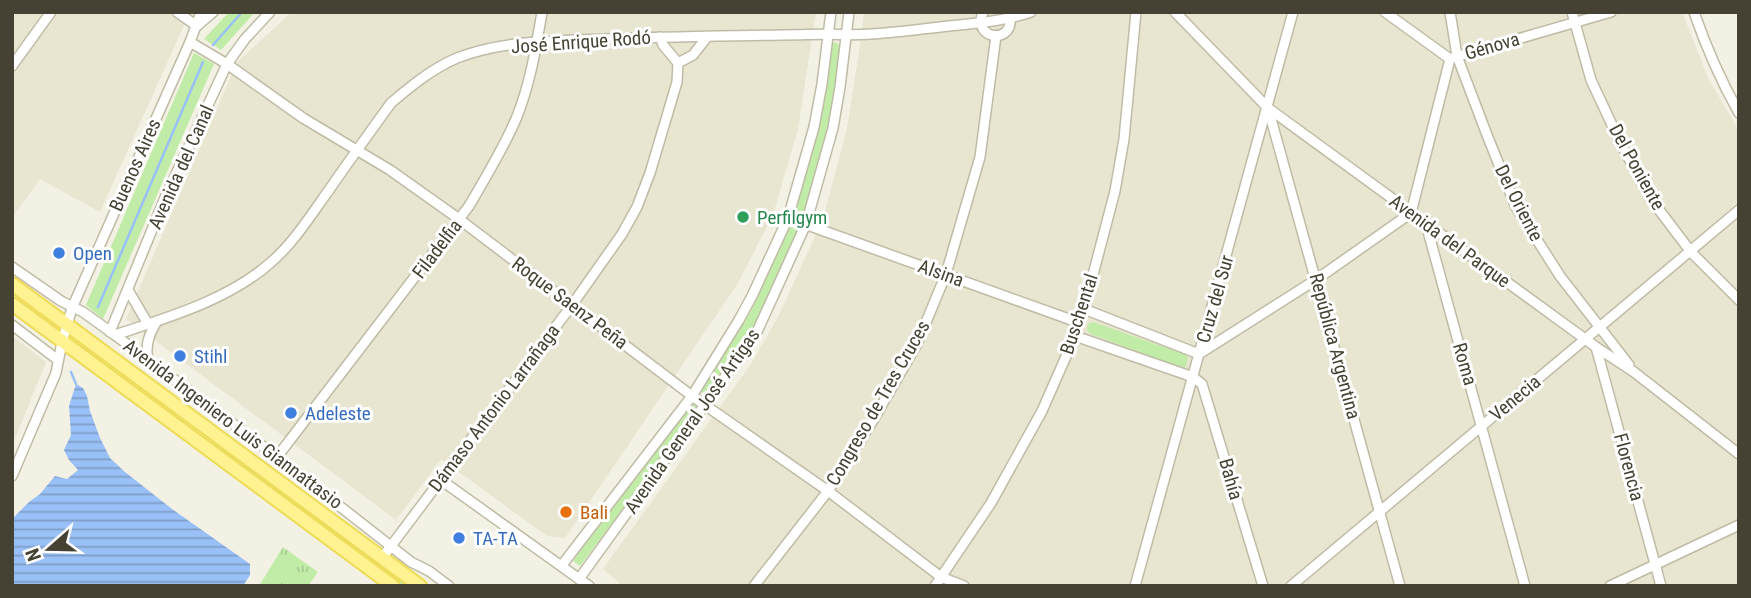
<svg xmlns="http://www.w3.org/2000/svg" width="1751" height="598" font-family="'Roboto Condensed',sans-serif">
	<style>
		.residential { fill: #e8e5d1 }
		.grass { fill: #c1eca8 }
		.park { fill: url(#park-tufts) }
		.water { fill: url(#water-rules) }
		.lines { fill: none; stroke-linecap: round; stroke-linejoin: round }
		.stream { stroke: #99c0f7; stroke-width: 2.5 }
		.minor-casing { stroke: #c0bba5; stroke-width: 12 }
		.major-casing { stroke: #eedb56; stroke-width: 16 }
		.minor { stroke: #fff; stroke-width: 9 }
		.major { stroke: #fff291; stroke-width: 12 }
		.leisure-dot { fill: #2e9e5b; stroke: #fff; stroke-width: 2.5 }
		.shop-dot { fill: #3f7fe0; stroke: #fff; stroke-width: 2.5 }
		.food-dot { fill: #e8710a; stroke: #fff; stroke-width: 2.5 }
		.labels { text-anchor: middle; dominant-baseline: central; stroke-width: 6; stroke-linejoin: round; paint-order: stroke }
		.street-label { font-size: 19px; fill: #464233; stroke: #fff }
		.leisure-label { font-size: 19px; fill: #27864d; stroke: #fff; text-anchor: start }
		.shop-label { font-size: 19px; fill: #366cbe; stroke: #fff; text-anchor: start }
		.food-label { font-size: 19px; fill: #c56008; stroke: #fff; text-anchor: start }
	</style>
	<defs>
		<pattern id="park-tufts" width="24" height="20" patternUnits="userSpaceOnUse" patternTransform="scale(1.75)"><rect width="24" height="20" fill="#c1eca8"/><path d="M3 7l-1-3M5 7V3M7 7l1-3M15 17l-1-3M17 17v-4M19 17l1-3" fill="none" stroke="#a7cc91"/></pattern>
		<pattern id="water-rules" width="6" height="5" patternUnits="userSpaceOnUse" patternTransform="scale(1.75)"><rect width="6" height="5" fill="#99c0f7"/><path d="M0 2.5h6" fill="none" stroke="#7f9ec9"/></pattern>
	</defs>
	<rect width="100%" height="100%" fill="#f3f1e3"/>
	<g class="residential">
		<path d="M12,12H190L100,212L40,179L12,218Z"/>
		<path d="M292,12H816L798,129L773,215L738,283L565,538L547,536L441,459L396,520L126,319L237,62Z"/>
		<path d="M864,12H1682L1708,78L1739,131V586H623L603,569L751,364L779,315L823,219L847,128L860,45Z"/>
		<path d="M12,336L46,362L12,446Z"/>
	</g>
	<g class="grass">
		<path d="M229,12H255L221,50L204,39Z"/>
		<path d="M836,42L841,47L836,86L828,131L805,217L795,214L817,129L830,46L832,43Z"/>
		<path d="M194,53L214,64L103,319L86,305Z"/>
		<path d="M790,227L799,231L759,318L708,396L700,391L750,313Z"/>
		<path d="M1093,322L1184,354L1188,357L1186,367L1181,368L1091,334L1087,330L1088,324Z"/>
		<path d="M86,349L207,439L256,470L411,586H402L377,568L206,443L85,350Z"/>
		<path d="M691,403L699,408L580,566L573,561Z"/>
	</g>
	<path class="park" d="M283,547L318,572L308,586H259Z"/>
	<path class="water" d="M76,384L83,388L87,396L90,411L100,438L110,458L125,472L172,509L250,564V575L243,586H12V519L29,502L40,494L55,476L67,479L78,470L69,460L64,450L71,435L69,406Z"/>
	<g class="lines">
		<g class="stream">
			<path d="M213,45L242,12"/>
			<path d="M98,307L203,62"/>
			<path d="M71,372L76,384"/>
		</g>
		<defs>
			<g id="minor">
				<path d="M177,12L197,26"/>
				<path d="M983,12C971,42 1018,44 1009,14"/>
				<path d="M1175,12L1268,108L1596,347L1634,372L1739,454"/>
				<path d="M1385,12L1450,59"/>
				<path d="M1450,12L1457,56L1487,135L1516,207L1560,276L1629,365"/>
				<path d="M1572,12L1591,80L1620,142L1650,198L1691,252L1739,300"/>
				<path d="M1694,12C1706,47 1721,81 1739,113"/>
				<path d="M198,25L213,12"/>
				<path d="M660,37L663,45L678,63L693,55L707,37"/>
				<path d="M190,42L227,64L303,118L390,170L459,219L692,396L828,491L941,577L964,586"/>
				<path d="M1452,58L1611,12"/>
				<path d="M12,66L51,12"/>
				<path d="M1268,108L1400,586"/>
				<path d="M788,218L1077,322"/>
				<path d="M1426,224L1525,586"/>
				<path d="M12,267L61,301L83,312L115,335L277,457L411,562L429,571L449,586"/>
				<path d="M128,290L148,324"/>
				<path d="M1084,309L1199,354L1317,279L1411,213L1450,59"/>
				<path d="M12,325L58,360"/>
				<path d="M110,332L165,198L227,64L245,39L270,12"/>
				<path d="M115,335C166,318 228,300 269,264C293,244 311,215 329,190C349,161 370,132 391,103C411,86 433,68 457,58C504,40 555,41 605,39C679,36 754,36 828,34C869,37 910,30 949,26C977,23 1005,21 1031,12"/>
				<path d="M1075,336L1193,377L1202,384L1263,586"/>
				<path d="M1596,347L1661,586"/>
				<path d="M148,360C145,345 149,334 157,321"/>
				<path d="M277,457L469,206C486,177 503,149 516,119C530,85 536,48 542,12"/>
				<path d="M12,476L56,373L62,342L72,308L190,42L201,12"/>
				<path d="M441,480L589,586"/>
				<path d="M382,558L572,305L622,234L637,207L650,173L677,82L678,63"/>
				<path d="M562,565L692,396L739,320L752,296L788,218L814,127L822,84L831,12"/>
				<path d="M579,579L756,334L806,224L833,128L840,87L849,12"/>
				<path d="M754,586L828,491L872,422L917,344L946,274L980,157L996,36"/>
				<path d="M935,586L991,503L1042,411L1075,336L1077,322L1084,309L1115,191L1124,139L1136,12"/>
				<path d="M1135,586L1293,12"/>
				<path d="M1291,586L1739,210"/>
				<path d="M1610,586L1739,525"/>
			</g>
			<g id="major">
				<path d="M12,284L420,586"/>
				<path d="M12,304L393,586"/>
			</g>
		</defs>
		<use href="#minor" class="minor-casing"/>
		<use href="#major" class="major-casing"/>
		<use href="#minor" class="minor"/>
		<use href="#major" class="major"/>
	</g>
	<circle class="leisure-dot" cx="743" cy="217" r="7"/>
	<g class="shop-dot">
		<circle cx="59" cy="253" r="7"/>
		<circle cx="180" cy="356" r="7"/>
		<circle cx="291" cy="413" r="7"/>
		<circle cx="459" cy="538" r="7"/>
	</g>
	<circle class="food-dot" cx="566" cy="512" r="7"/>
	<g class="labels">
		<g class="street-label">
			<text transform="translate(581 42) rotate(-4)">José Enrique Rodó</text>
			<text transform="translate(1492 46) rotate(-16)">Génova</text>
			<text transform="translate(135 165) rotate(-66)">Buenos Aires</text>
			<text transform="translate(181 167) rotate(-66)">Avenida del Canal</text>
			<text transform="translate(1637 167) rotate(61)">Del Poniente</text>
			<text transform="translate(1519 203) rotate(63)">Del Oriente</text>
			<text transform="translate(1450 241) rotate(36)">Avenida del Parque</text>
			<text transform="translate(437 249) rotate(-53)">Filadelfia</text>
			<text transform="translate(941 273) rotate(20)">Alsina</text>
			<text transform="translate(1215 299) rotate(-74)">Cruz del Sur</text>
			<text transform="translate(570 303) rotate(37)">Roque Saenz Peña</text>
			<text transform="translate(1079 314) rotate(-72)">Buschental</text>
			<text transform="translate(1335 346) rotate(75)">República Argentina</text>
			<text transform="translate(1465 364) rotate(74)">Roma</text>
			<text transform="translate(1515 398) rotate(-40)">Venecia</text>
			<text transform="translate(878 403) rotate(-60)">Congreso de Tres Cruces</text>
			<text transform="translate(494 408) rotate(-53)">Dámaso Antonio Larrañaga</text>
			<text transform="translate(692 421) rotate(-55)">Avenida General José Artigas</text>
			<text transform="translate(233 424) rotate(37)">Avenida Ingeniero Luis Giannattasio</text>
			<text transform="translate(1629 467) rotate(75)">Florencia</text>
			<text transform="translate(1231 479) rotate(74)">Bahía</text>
		</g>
		<g class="leisure-label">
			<text x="757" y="217">Perfilgym</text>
		</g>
		<g class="shop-label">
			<text x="73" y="253">Open</text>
			<text x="194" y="356">Stihl</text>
			<text x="305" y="413">Adeleste</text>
			<text x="473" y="538">TA-TA</text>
		</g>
		<g class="food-label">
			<text x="580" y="512">Bali</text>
		</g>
	</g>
	<rect width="1751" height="598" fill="none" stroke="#464233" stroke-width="28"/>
	<g transform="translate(49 549) rotate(250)" stroke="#ffffff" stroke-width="5" paint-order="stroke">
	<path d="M0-5L12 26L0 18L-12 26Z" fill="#464233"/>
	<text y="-10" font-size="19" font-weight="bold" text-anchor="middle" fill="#464233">N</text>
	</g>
</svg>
